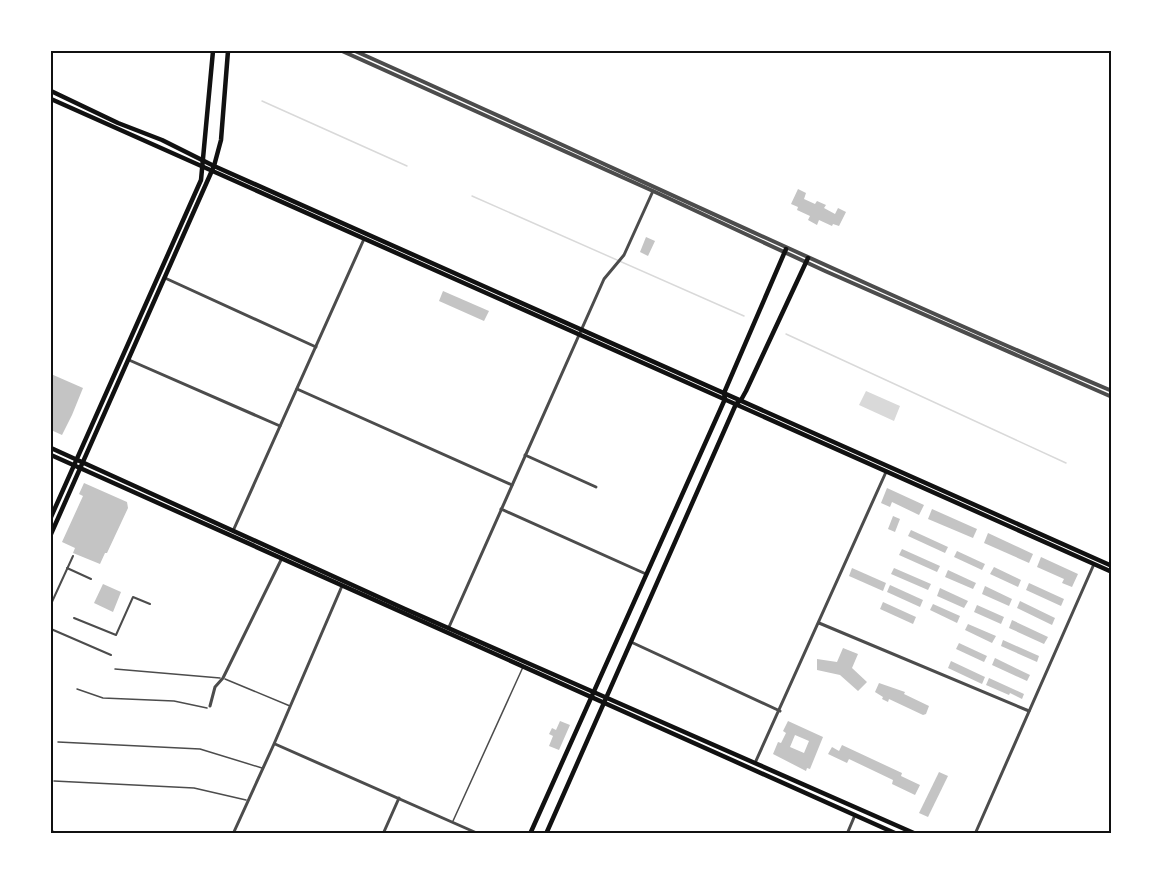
<svg xmlns="http://www.w3.org/2000/svg" width="1163" height="885" font-family="'Space Grotesk',sans-serif">
	<style>
		.water { fill: #d9d9d9 }
		.lines { fill: none; stroke-linecap: round; stroke-linejoin: round }
		.stream { stroke: #d9d9d9; stroke-width: 1.5 }
		.building { fill: #c4c4c4; fill-rule: evenodd }
		.service { stroke: #4c4c4c; stroke-width: 1.5 }
		.pedestrian { stroke: #4c4c4c; stroke-width: 2 }
		.minor { stroke: #4c4c4c; stroke-width: 3 }
		.tertiary { stroke: #4c4c4c; stroke-width: 4 }
		.secondary { stroke: #111; stroke-width: 4.5 }
		.primary { stroke: #111; stroke-width: 4.5 }
		.neatline { fill: none; stroke: #111; stroke-width: 2 }
	</style>
	<rect width="100%" height="100%" fill="#fff"/>
	<path class="water" d="M866,391L900,406L894,421L859,405Z"/>
	<g class="lines">
		<g class="stream">
			<path d="M262,101L407,166"/>
			<path d="M472,196L744,316"/>
			<path d="M786,334L1066,463"/>
		</g>
	</g>
	<g class="building">
		<path d="M798,189L806,193L804,199L815,204L817,201L826,205L824,208L835,214L838,208L846,212L839,226L833,224L832,226L819,220L817,225L808,220L810,216L797,210L798,207L791,204Z"/>
		<path d="M646,237L655,241L648,256L640,252Z"/>
		<path d="M443,291L489,311L484,321L439,301Z"/>
		<path d="M51,374L83,388L72,415L62,435L51,430Z"/>
		<path d="M84,483L127,502L128,508L107,553H105L100,564L73,553L75,548L62,542L83,496L79,494Z"/>
		<path d="M887,488L924,505L919,515L892,502L890,507L881,503Z"/>
		<path d="M932,509L977,529L973,538L928,519Z"/>
		<path d="M893,516L900,519L895,532L888,529Z"/>
		<path d="M911,530L948,547L945,553L908,536Z"/>
		<path d="M988,533L1033,554L1029,563L984,543Z"/>
		<path d="M902,549L940,566L937,572L899,555Z"/>
		<path d="M957,551L985,564L982,570L954,557Z"/>
		<path d="M1041,557L1078,574L1072,587L1062,583L1064,579L1037,567Z"/>
		<path d="M994,567L1021,580L1018,587L990,574Z"/>
		<path d="M852,568L886,583L883,591L849,576Z"/>
		<path d="M894,568L931,584L928,590L891,574Z"/>
		<path d="M948,570L976,583L973,589L945,577Z"/>
		<path d="M1029,583L1064,599L1061,606L1026,590Z"/>
		<path d="M103,584L121,592L113,612L94,603Z"/>
		<path d="M890,585L923,600L920,607L887,592Z"/>
		<path d="M985,586L1012,599L1009,606L982,594Z"/>
		<path d="M940,588L968,601L964,608L937,596Z"/>
		<path d="M1020,601L1055,618L1052,625L1017,608Z"/>
		<path d="M883,602L916,617L913,624L880,609Z"/>
		<path d="M933,604L960,616L957,623L930,610Z"/>
		<path d="M977,605L1004,617L1001,624L974,612Z"/>
		<path d="M1012,620L1048,637L1044,644L1009,628Z"/>
		<path d="M968,624L996,636L992,643L965,630Z"/>
		<path d="M1003,640L1039,656L1037,662L1001,646Z"/>
		<path d="M959,643L987,656L984,662L956,649Z"/>
		<path d="M843,648L858,654L852,668L867,682L858,691L840,675L817,670V659L837,662Z"/>
		<path d="M995,658L1030,675L1027,681L992,665Z"/>
		<path d="M951,661L985,677L982,684L948,668Z"/>
		<path d="M989,678L1024,694L1022,699L1010,693L1009,695L986,685Z"/>
		<path d="M879,683L905,692L904,694L929,706L926,714L923,715L889,699L888,702L882,699L883,697L875,692Z"/>
		<path d="M560,721L570,725L559,750L549,746L553,736L549,734L552,728L556,730Z"/>
		<path d="M788,721L823,737L810,769L807,768L806,771L773,754L778,742L781,743L786,733L783,731ZM795,735L809,741L804,753L790,747Z"/>
		<path d="M842,745L902,773L901,776L920,785L915,795L892,784L893,780L849,759L847,763L828,754L832,747L839,751Z"/>
		<path d="M939,772L948,776L928,817L919,813Z"/>
	</g>
	<g class="lines">
		<g class="service">
			<path d="M115,669L220,678"/>
			<path d="M225,679L290,706"/>
			<path d="M77,689L103,698L174,701L207,708"/>
			<path d="M58,742L200,749L262,768"/>
			<path d="M54,781L194,788L246,800"/>
			<path d="M453,821L523,667"/>
		</g>
		<g class="pedestrian">
			<path d="M67,568L91,579"/>
			<path d="M51,604L73,556"/>
			<path d="M74,618L116,635L133,597L150,604"/>
			<path d="M51,629L111,655"/>
		</g>
		<g class="minor">
			<path d="M165,278L316,347"/>
			<path d="M129,360L280,426"/>
			<path d="M297,389L512,485"/>
			<path d="M525,455L596,487"/>
			<path d="M501,509L646,574"/>
			<path d="M233,531L364,239"/>
			<path d="M819,623L1029,711"/>
			<path d="M449,627L604,279L624,255L653,191"/>
			<path d="M631,642L780,711"/>
			<path d="M210,706L215,687L223,678L282,558"/>
			<path d="M275,744L479,834"/>
			<path d="M755,763L886,472"/>
			<path d="M233,834L274,744L342,586"/>
			<path d="M383,834L399,798"/>
			<path d="M847,834L855,815"/>
			<path d="M975,834L1094,564"/>
		</g>
		<g class="tertiary">
			<path d="M342,51L653,191L825,271L1112,397"/>
			<path d="M355,51C608,164 857,283 1112,391"/>
		</g>
		<g class="secondary">
			<path d="M51,448L405,609L916,834"/>
			<path d="M51,455L897,834"/>
			<path d="M530,834L725,399L724,393L786,249"/>
			<path d="M546,834L736,404L741,400L746,391L808,258"/>
		</g>
		<g class="primary">
			<path d="M51,91L118,123L162,140L214,166L1112,566"/>
			<path d="M51,99L1112,572"/>
			<path d="M51,517L201,180L213,51"/>
			<path d="M51,534L214,166L221,140L228,51"/>
			<path d="M51,832L55,834"/>
		</g>
	</g>
	<rect width="1163" height="885" fill="none" stroke="#ffffff" stroke-width="105"/>
	<rect x="52" y="52" width="1058" height="780" class="neatline"/>
</svg>
